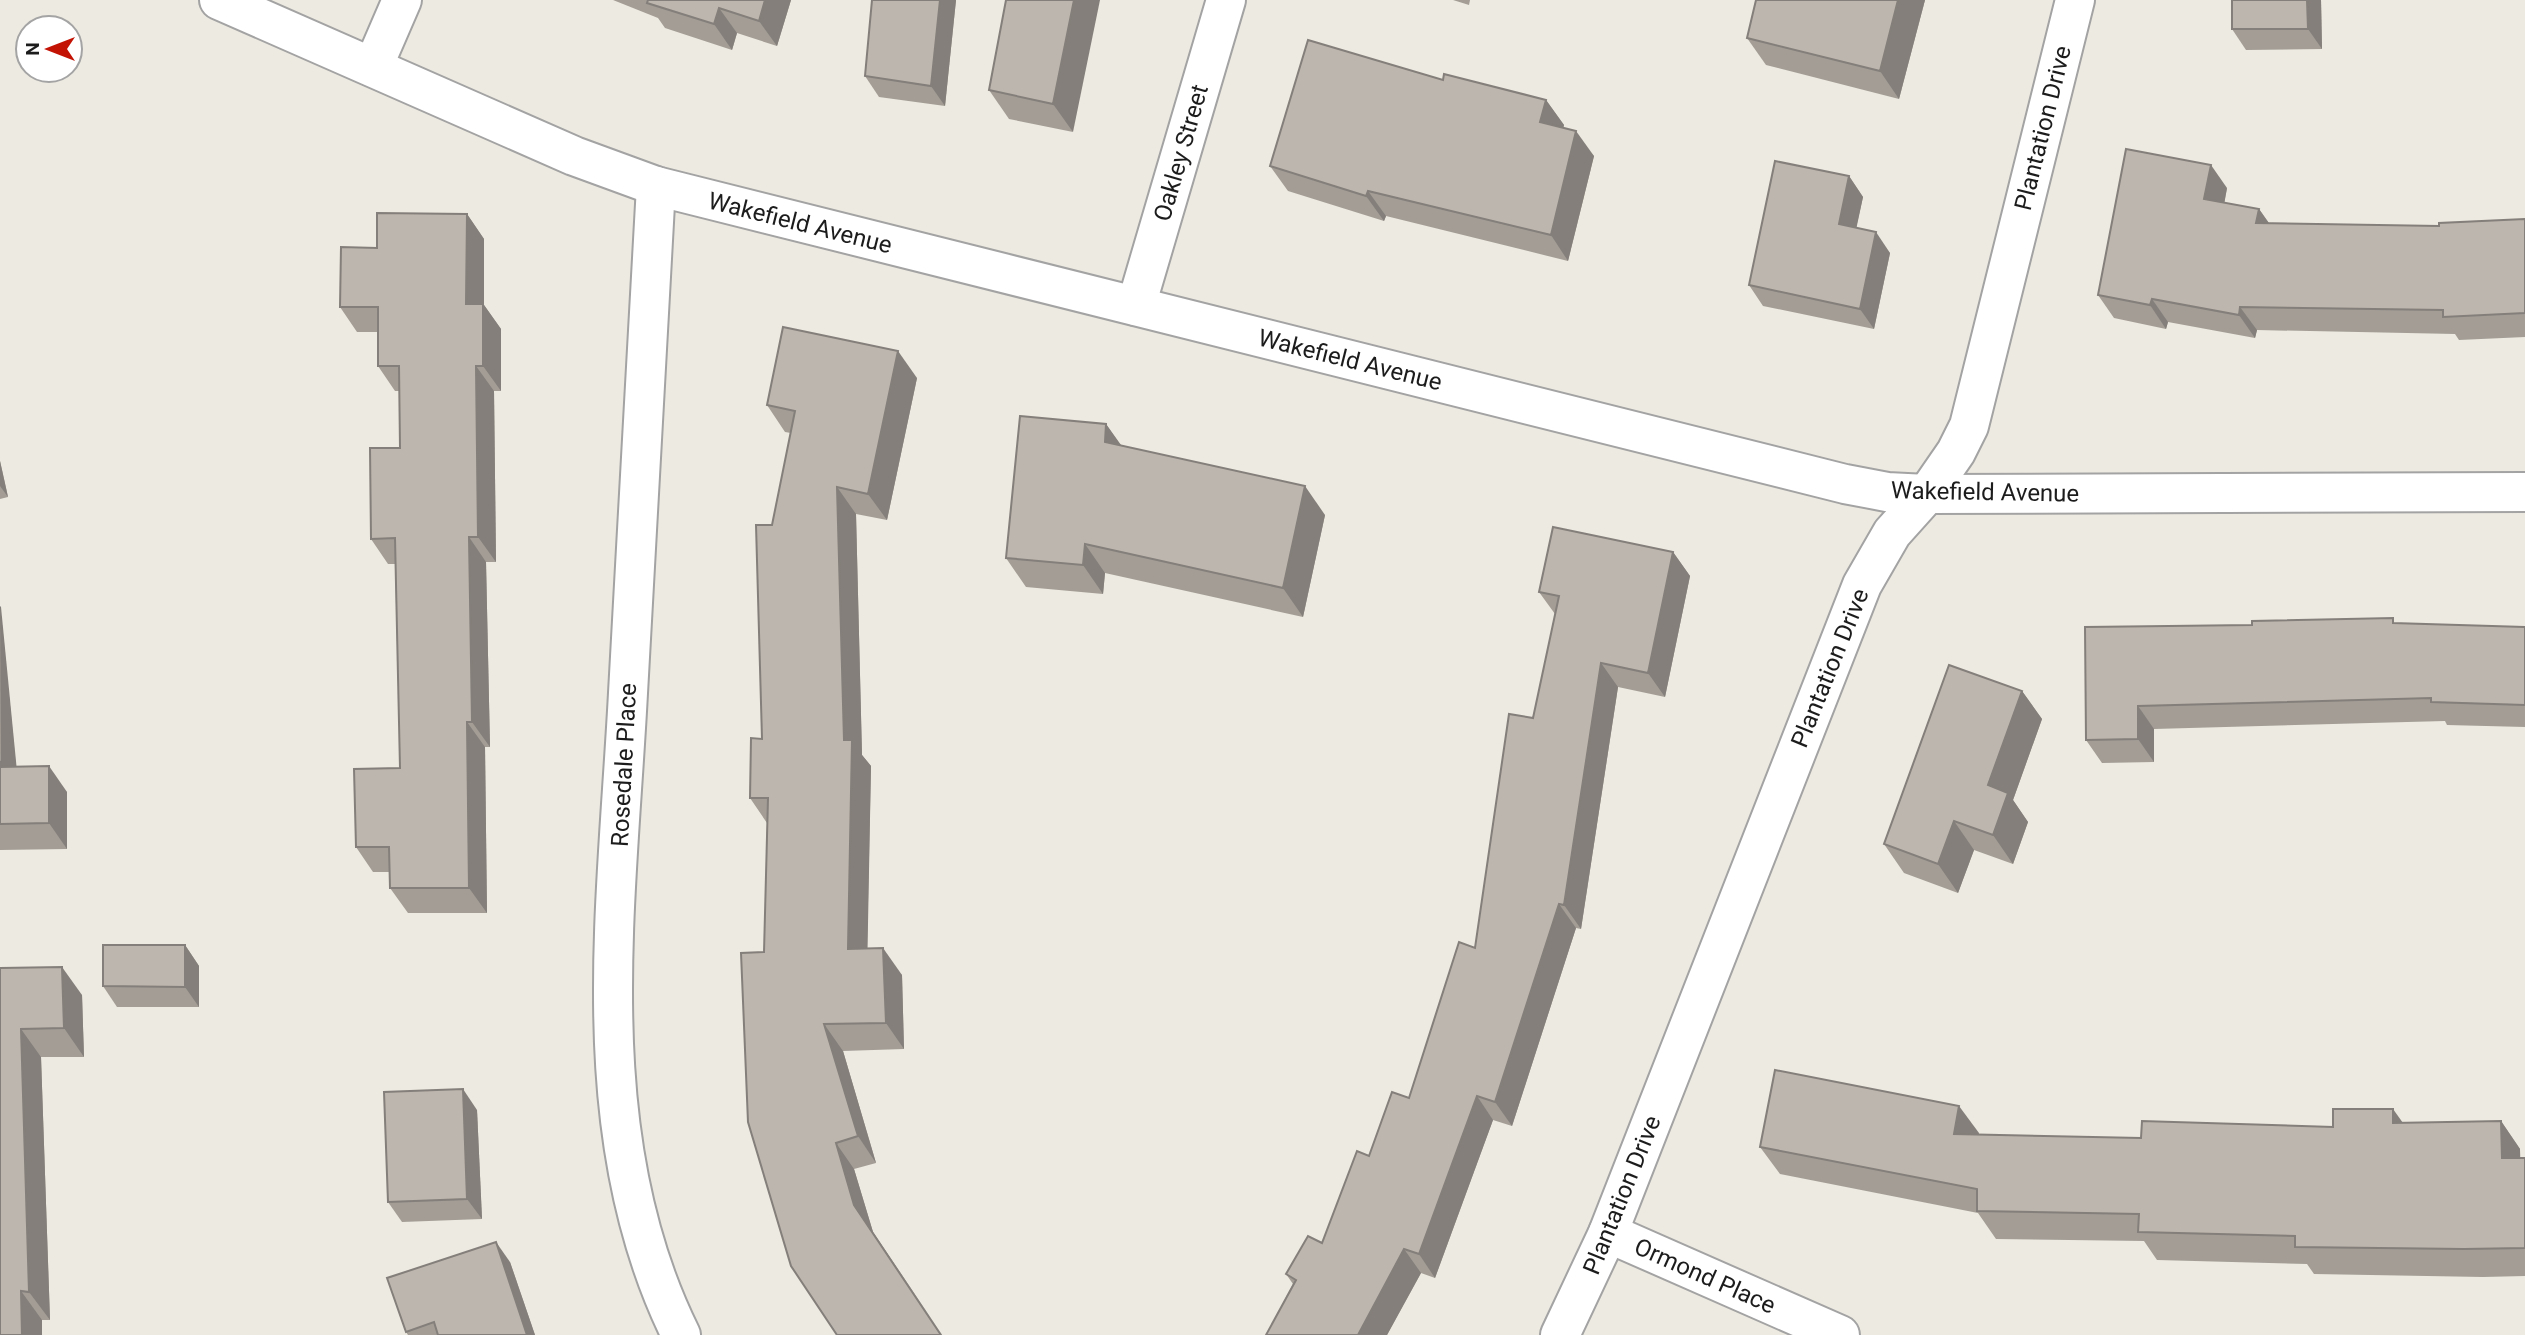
<svg xmlns="http://www.w3.org/2000/svg" width="2525" height="1335" font-family="Roboto,sans-serif">
	<style>
		.lines { fill: none; stroke-linecap: round; stroke-linejoin: round }
		.minor-casing { stroke: #a3a3a3; stroke-width: 42 }
		.minor { stroke: #fff; stroke-width: 38 }
		.wall { fill: #a39d96 }
		.shaded-wall { fill: #847f7a }
		.building { fill: #bdb6ae; stroke: #847f7a; stroke-width: 2 }
		.labels { text-anchor: middle; dominant-baseline: central; stroke-width: 5; stroke-linejoin: round; paint-order: stroke }
		.street-label { font-size: 24px; fill: #1c1c1c; stroke: #fff }
	</style>
	<rect width="100%" height="100%" fill="#edeae1"/>
	<g class="lines">
		<defs>
			<g id="minor">
				<path d="M219,0L574,156L656,186L1845,484L1887,492L1927,494L2525,492"/>
				<path d="M373,67L402,0"/>
				<path d="M656,186C647,355 638,524 628,693C617,906 582,1136 681,1335"/>
				<path d="M1136,306L1226,0"/>
				<path d="M1608,1233L1840,1335"/>
				<path d="M1560,1335L1608,1233L1862,585L1892,533L1927,494L1956,452L1969,426L2075,0"/>
			</g>
		</defs>
		<use href="#minor" class="minor-casing"/>
		<use href="#minor" class="minor"/>
	</g>
	<g class="wall">
		<path d="M613,0H791L777,46L737,33L732,50L665,28L658,18Z"/>
		<path d="M872,0H956L945,106L879,97L865,76Z"/>
		<path d="M1006,0L1073,132L1009,119L989,90Z"/>
		<path d="M1453,0H1470L1469,5Z"/>
		<path d="M1925,0L1899,99L1766,65L1747,38Z"/>
		<path d="M2321,0L2322,49L2246,50L2232,29Z"/>
		<path d="M1443,80L1546,100L1564,125L1563,128L1594,156L1568,261L1386,216L1384,221L1288,191L1270,166Z"/>
		<path d="M1849,176L1863,197L1856,228L1890,253L1874,329L1763,306L1749,285Z"/>
		<path d="M2227,188L2224,203L2259,209L2269,223L2439,226L2525,219V337L2459,340L2455,334L2257,330L2255,338L2168,322L2166,329L2114,318L2098,295Z"/>
		<path d="M467,214L484,239V305L501,329V391H494L496,562H486L490,747H485L487,913H408L390,888V872H373L356,847L400,768L395,564H388L371,539L400,448L399,391H395L378,366V332H357L340,307L377,248Z"/>
		<path d="M917,378L887,520L856,514L862,755L871,766L867,949L902,975L904,1049L843,1051L876,1163L854,1169L873,1232L837,1335L764,952L767,823L750,798L762,739L772,525L791,433L785,432L767,405Z"/>
		<path d="M1106,424L1121,446L1325,515L1303,617L1105,573L1103,594L1026,587L1006,558Z"/>
		<path d="M0,461L8,497L0,499Z"/>
		<path d="M1673,552L1690,576L1665,697L1618,687L1581,929L1576,928L1512,1126L1493,1120L1435,1278L1421,1273L1387,1335H1266L1293,1284L1286,1274L1322,1243L1369,1156L1409,1098L1475,948L1533,718L1555,614L1539,592Z"/>
		<path d="M0,606L16,766L67,792V849L0,850Z"/>
		<path d="M2397,623L2525,627V727L2447,725L2445,721L2154,729V762L2102,763L2086,740L2085,627Z"/>
		<path d="M2022,691L2042,719L2013,800L2028,822L2013,864L1974,850L1958,893L1904,873L1884,844Z"/>
		<path d="M185,945L199,966V1007H117L103,986Z"/>
		<path d="M0,968L82,995L84,1057H41L50,1320H42V1335H0Z"/>
		<path d="M477,1110L482,1219L402,1222L388,1202Z"/>
		<path d="M2501,1121L2520,1149V1158H2525V1276L2483,1277L2314,1274L2307,1264L2157,1260L2144,1241L1996,1239L1978,1213L1780,1174L1760,1147L1979,1133L1978,1135L2141,1138L2403,1123Z"/>
		<path d="M510,1262L535,1335H408L406,1332Z"/>
	</g>
	<g class="shaded-wall">
		<path d="M765,0H791L777,46L759,21Z"/>
		<path d="M940,0H956L945,106L931,86Z"/>
		<path d="M1074,0H1100L1073,132L1053,104Z"/>
		<path d="M1898,0H1925L1899,99L1880,71Z"/>
		<path d="M2307,0H2321L2322,49L2308,29Z"/>
		<path d="M719,8L737,33L732,50L714,24Z"/>
		<path d="M1546,100L1564,125L1558,147L1540,122Z"/>
		<path d="M1576,131L1594,156L1568,261L1551,235Z"/>
		<path d="M2211,165L2227,188L2221,222L2204,199Z"/>
		<path d="M1849,176L1863,197L1853,244L1839,224Z"/>
		<path d="M1368,191L1386,216L1384,221L1366,196Z"/>
		<path d="M2259,209L2275,232L2256,223Z"/>
		<path d="M467,214L484,239V305L501,329V391L483,366L466,304Z"/>
		<path d="M1876,232L1890,253L1874,329L1860,309Z"/>
		<path d="M2152,299L2168,322L2166,329L2150,305Z"/>
		<path d="M2240,307L2257,330L2255,338L2239,315Z"/>
		<path d="M898,351L917,378L887,520L868,494Z"/>
		<path d="M476,366L494,391L496,562L478,537Z"/>
		<path d="M1106,424L1126,452L1105,442Z"/>
		<path d="M0,461L8,497L0,486Z"/>
		<path d="M1305,486L1325,515L1303,617L1283,588Z"/>
		<path d="M837,487L856,514L862,755L871,766L867,976L848,949L844,740Z"/>
		<path d="M469,537L486,562L490,747L472,722Z"/>
		<path d="M1085,544L1105,573L1103,594L1083,565Z"/>
		<path d="M1673,552L1690,576L1665,697L1648,673Z"/>
		<path d="M0,606L1,607L19,792L1,767Z"/>
		<path d="M1601,663L1618,687L1581,929L1564,905Z"/>
		<path d="M2022,691L2042,719L2013,800L2028,822L2013,864L1993,835L1988,785Z"/>
		<path d="M2138,706L2154,729V762L2138,739Z"/>
		<path d="M467,722L485,747L487,913L469,888Z"/>
		<path d="M49,766L67,792V849L49,823Z"/>
		<path d="M1954,821L1974,850L1958,893L1938,864Z"/>
		<path d="M1559,904L1576,928L1512,1126L1495,1102Z"/>
		<path d="M185,945L199,966V1007L185,987Z"/>
		<path d="M883,948L902,975L904,1049L886,1023Z"/>
		<path d="M62,967L82,995L84,1057L64,1028Z"/>
		<path d="M824,1024L843,1051L876,1163L858,1136Z"/>
		<path d="M21,1029L41,1057L50,1320L29,1292Z"/>
		<path d="M463,1089L477,1110L482,1219L467,1199Z"/>
		<path d="M1477,1096L1493,1120L1435,1278L1419,1254Z"/>
		<path d="M1959,1106L1979,1133L1973,1162L1954,1134Z"/>
		<path d="M2393,1109L2413,1137L2393,1123Z"/>
		<path d="M2501,1121L2520,1149L2521,1186L2502,1158Z"/>
		<path d="M836,1143L854,1169L873,1232L942,1335L854,1205Z"/>
		<path d="M496,1242L510,1262L535,1335H527Z"/>
		<path d="M1404,1249L1421,1273L1387,1335H1358Z"/>
		<path d="M21,1291L42,1320V1335H22Z"/>
	</g>
	<g class="building">
		<path d="M648,0H765L759,21L719,8L714,24L647,3Z"/>
		<path d="M872,0H940L931,86L865,76Z"/>
		<path d="M1006,0H1074L1053,104L989,90Z"/>
		<path d="M1756,0H1898L1880,71L1747,38Z"/>
		<path d="M2232,0H2307L2308,29H2232Z"/>
		<path d="M1308,40L1443,80L1444,74L1546,100L1540,122L1576,131L1551,235L1368,191L1366,196L1270,166Z"/>
		<path d="M2126,149L2211,165L2204,199L2259,209L2256,223L2439,226V223L2525,219V313L2443,317V310L2240,307L2239,315L2152,299L2150,305L2098,295Z"/>
		<path d="M1775,161L1849,176L1839,224L1876,232L1860,309L1749,285Z"/>
		<path d="M377,213L467,214L466,304H483V366H476L478,537H469L472,722H467L469,888H390L389,847H356L354,769L400,768L395,538L371,539L370,448H400L399,366H378V307H340L341,247L377,248Z"/>
		<path d="M783,327L898,351L868,494L837,487L844,740H852L848,949L883,948L886,1023L824,1024L858,1136L836,1143L854,1205L941,1335H837L791,1266L748,1122L741,953L764,952L768,798H750L751,738L762,739L756,525H772L795,411L767,405Z"/>
		<path d="M1020,416L1106,424L1105,442L1305,486L1283,588L1085,544L1083,565L1006,558Z"/>
		<path d="M1553,527L1673,552L1648,673L1601,663L1564,905L1559,904L1495,1102L1477,1096L1419,1254L1404,1249L1358,1335H1266L1296,1280L1286,1274L1308,1236L1322,1243L1357,1151L1369,1156L1392,1092L1409,1098L1459,942L1475,948L1509,714L1533,718L1559,596L1539,592Z"/>
		<path d="M2393,618V623L2525,627V705L2431,702V698L2138,706V739L2086,740L2085,627L2252,625V621Z"/>
		<path d="M1949,665L2022,691L1988,785L2008,793L1993,835L1954,821L1938,864L1884,844Z"/>
		<path d="M0,761L1,767L49,766V823L0,824Z"/>
		<path d="M103,945H185V987L103,986Z"/>
		<path d="M62,967L64,1028L21,1029L29,1292L21,1291L22,1335H0V968Z"/>
		<path d="M1775,1070L1959,1106L1954,1134L2141,1138L2142,1121L2333,1127V1109H2393V1123L2501,1121L2502,1158H2525V1248L2464,1249L2295,1247V1236L2138,1232L2139,1214L1977,1211V1189L1760,1147Z"/>
		<path d="M463,1089L467,1199L388,1202L384,1092Z"/>
		<path d="M496,1242L527,1335H438L434,1322L406,1332L387,1278Z"/>
	</g>
	<g class="labels">
		<g class="street-label">
			<text transform="translate(2043 128) rotate(-76)">Plantation Drive</text>
			<text transform="translate(1181 153) rotate(-74)">Oakley Street</text>
			<text transform="translate(800 223) rotate(14)">Wakefield Avenue</text>
			<text transform="translate(1350 360) rotate(14)">Wakefield Avenue</text>
			<text transform="translate(1985 492) rotate(1)">Wakefield Avenue</text>
			<text transform="translate(1830 668) rotate(-68)">Plantation Drive</text>
			<text transform="translate(624 765) rotate(-87)">Rosedale Place</text>
			<text transform="translate(1622 1195) rotate(-68)">Plantation Drive</text>
			<text transform="translate(1705 1276) rotate(24)">Ormond Place</text>
		</g>
	</g>
	<g transform="translate(49 49) rotate(270)"><circle r="33" fill="#ffffff" stroke="#a4a4a4" stroke-width="2"/>
	<path d="M0-5L12 26L0 18L-12 26Z" fill="#c31305"/>
	<text y="-10" font-size="19" font-weight="bold" text-anchor="middle" fill="#1c1c1c">N</text>
	</g>
</svg>
